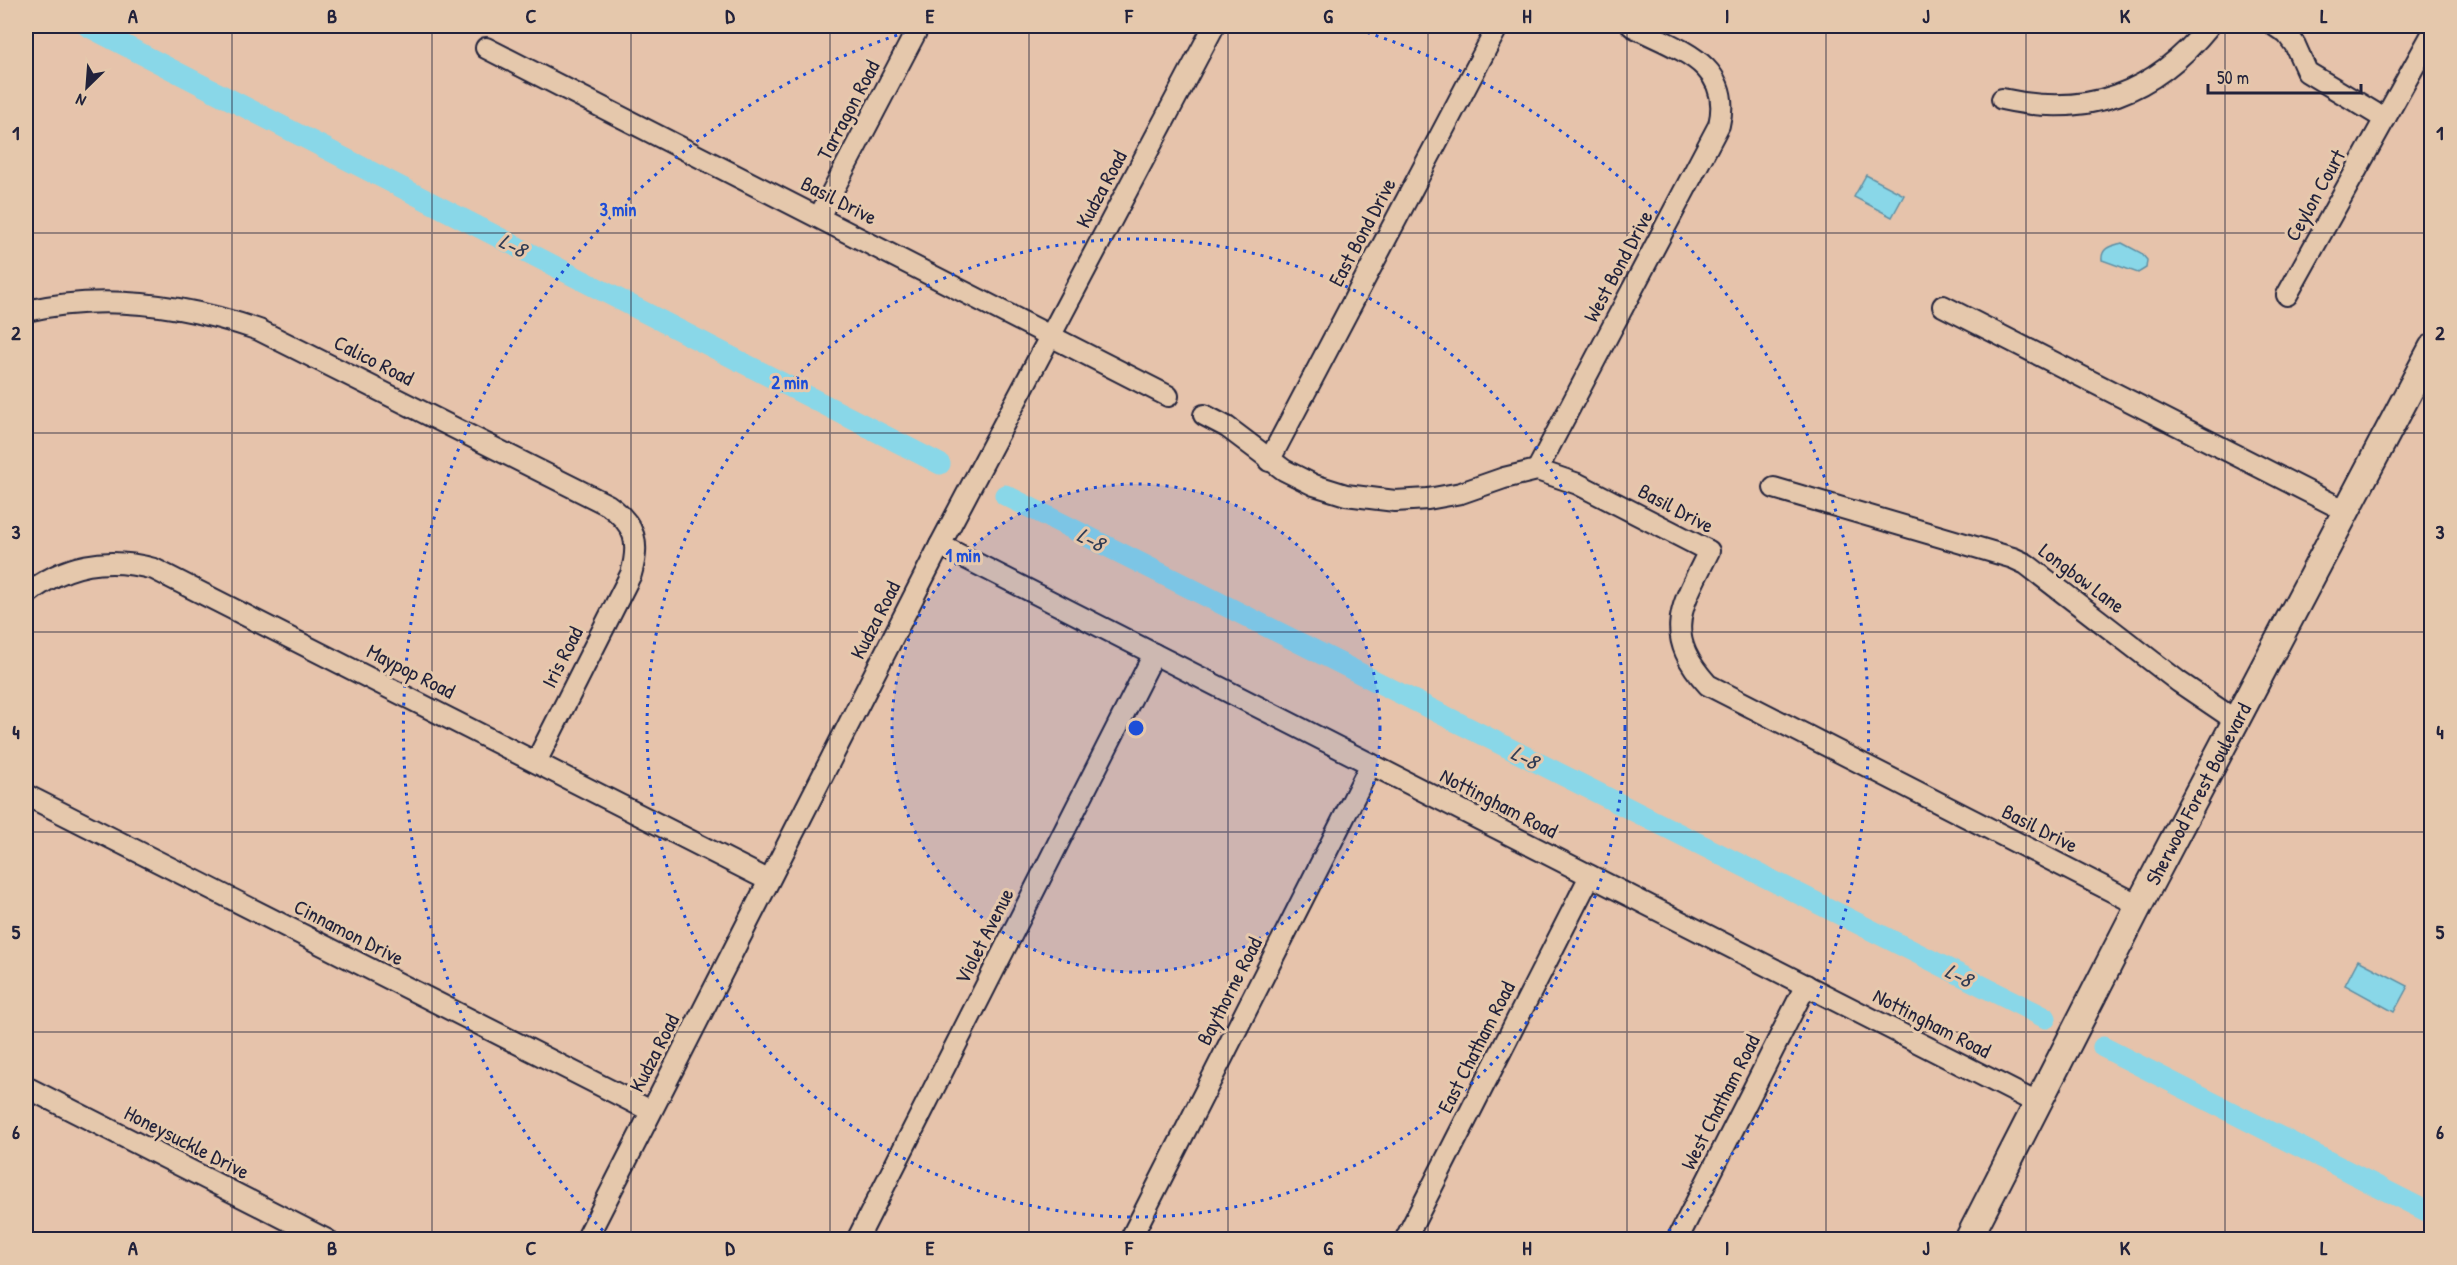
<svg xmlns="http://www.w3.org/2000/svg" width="2457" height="1265" font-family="'Patrick Hand',sans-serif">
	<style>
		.water { fill: #89d7e8; stroke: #608fa3; stroke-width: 1.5 }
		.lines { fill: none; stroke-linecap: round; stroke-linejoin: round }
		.canal { stroke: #89d7e8; stroke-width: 21 }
		.minor-casing { stroke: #22223b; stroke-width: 24 }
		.tertiary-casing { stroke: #22223b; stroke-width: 30 }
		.minor { stroke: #e5c8ac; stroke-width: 20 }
		.tertiary { stroke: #e5c8ac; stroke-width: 26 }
		.grid { fill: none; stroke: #22223b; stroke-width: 1.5; stroke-opacity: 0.55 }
		.ring { fill: none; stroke: #1d4ed8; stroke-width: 3; stroke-dasharray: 3 6 }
		.labels { text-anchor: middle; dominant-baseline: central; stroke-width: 6; stroke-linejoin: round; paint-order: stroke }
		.street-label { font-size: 21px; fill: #22223b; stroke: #e5c8ac }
		.water-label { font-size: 22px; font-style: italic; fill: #313d55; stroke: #e5c8ac }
		.centre { fill: #1d4ed8; stroke: #e5c8ac; stroke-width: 3 }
		.ring-label { font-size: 18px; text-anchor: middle; font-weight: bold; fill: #1d4ed8; stroke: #e5c8ac; stroke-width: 6; stroke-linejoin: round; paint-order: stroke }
		.neatline { fill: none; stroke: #22223b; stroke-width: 2 }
		.grid-label { font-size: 20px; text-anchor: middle; font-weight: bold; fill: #22223b }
	</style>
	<rect width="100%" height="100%" fill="#e6c3ab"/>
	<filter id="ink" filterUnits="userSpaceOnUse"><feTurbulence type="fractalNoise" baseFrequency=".0167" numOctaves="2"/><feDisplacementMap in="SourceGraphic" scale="12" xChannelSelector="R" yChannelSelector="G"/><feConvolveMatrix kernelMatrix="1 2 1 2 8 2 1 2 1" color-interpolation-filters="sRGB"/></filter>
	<g filter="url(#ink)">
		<g class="water">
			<path d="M1866,175L1904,195L1892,217L1854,197Z"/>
			<path d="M2122,243L2141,253L2147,260L2146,268L2138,273L2102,260C2101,247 2112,246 2122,243Z"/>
			<path d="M2358,960L2408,986L2394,1012L2345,985Z"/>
		</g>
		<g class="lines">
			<g class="canal">
				<path d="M87,26L940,464"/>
				<path d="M1005,495L2046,1018"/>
				<path d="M2103,1047L2432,1214"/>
			</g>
			<defs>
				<g id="minor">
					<path d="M2275,26L2287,34L2295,45L2307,72L2385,119"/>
					<path d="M486,48L1168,396"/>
					<path d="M2002,99C2088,118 2154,94 2209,26"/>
					<path d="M819,217L919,26"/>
					<path d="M2287,295L2432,34"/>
					<path d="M1943,306L2346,511"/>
					<path d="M26,311C105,293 183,304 259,330L608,505C636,525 640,543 631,574L536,762"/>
					<path d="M1204,415L1227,427L1284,470L1314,485L1346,495L1395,501L1428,499L1461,493L1504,478L1537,470L1578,484L1709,551C1682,606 1661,633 1708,685L2139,905"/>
					<path d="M1269,461L1498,26"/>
					<path d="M1537,470L1719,125C1734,63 1676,49 1632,26"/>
					<path d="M1774,488L2013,558L2026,564L2179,682L2235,720"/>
					<path d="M940,545L2037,1103"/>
					<path d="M26,595C63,564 107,556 154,569L768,880"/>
					<path d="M26,795L651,1111"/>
					<path d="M26,1087L327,1240"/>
					<path d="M586,1240L940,545L1214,26"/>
					<path d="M857,1240L1154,654"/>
					<path d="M1130,1240L1371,764"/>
					<path d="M1405,1240L1590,876"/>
					<path d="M1677,1240L1806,985"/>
				</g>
				<g id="tertiary">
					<path id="s1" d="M1968,1240L2139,905L2432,348"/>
				</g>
			</defs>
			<use href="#minor" class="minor-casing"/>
			<use href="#tertiary" class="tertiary-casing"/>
			<use href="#minor" class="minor"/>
			<use href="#tertiary" class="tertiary"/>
		</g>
	</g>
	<path class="grid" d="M232,26V1240M432,26V1240M631,26V1240M830,26V1240M1029,26V1240M1228,26V1240M1428,26V1240M1627,26V1240M1826,26V1240M2026,26V1240M2225,26V1240M26,233H2432M26,433H2432M26,632H2432M26,832H2432M26,1032H2432"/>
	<circle cx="1136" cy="728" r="244" fill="#1d4ed8" fill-opacity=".12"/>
	<g class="ring">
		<circle cx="1136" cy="728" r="244"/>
		<circle cx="1136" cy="728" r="489"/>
		<path d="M609 1237A733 733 0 0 1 922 27M1350 27A733 733 0 0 1 1663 1237"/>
	</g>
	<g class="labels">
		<g class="street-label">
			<text transform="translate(848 110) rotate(-62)">Tarragon Road</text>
			<text transform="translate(1101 189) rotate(-62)">Kudza Road</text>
			<text transform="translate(2315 195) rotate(-61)">Ceylon Court</text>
			<text transform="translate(839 200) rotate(27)">Basil Drive</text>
			<text transform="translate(1362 232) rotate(-62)">East Bond Drive</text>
			<text transform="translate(1618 266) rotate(-62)">West Bond Drive</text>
			<text transform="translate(374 360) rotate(27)">Calico Road</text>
			<text transform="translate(1676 508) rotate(28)">Basil Drive</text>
			<text transform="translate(2082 578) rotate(37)">Longbow Lane</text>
			<text transform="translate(875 620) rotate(-63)">Kudza Road</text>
			<text transform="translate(562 657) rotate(-63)">Iris Road</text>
			<text transform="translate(411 671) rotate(27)">Maypop Road</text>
			<text stroke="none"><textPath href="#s1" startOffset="502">Sherwood Forest Boulevard</textPath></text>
			<text transform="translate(1499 803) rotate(27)">Nottingham Road</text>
			<text transform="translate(2040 828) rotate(27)">Basil Drive</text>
			<text transform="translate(349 932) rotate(27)">Cinnamon Drive</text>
			<text transform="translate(984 936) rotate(-63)">Violet Avenue</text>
			<text transform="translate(1229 991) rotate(-63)">Baythorne Road</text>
			<text transform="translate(1932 1023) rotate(27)">Nottingham Road</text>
			<text transform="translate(1476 1047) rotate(-63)">East Chatham Road</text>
			<text transform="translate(654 1053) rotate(-63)">Kudza Road</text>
			<text transform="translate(1720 1102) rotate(-63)">West Chatham Road</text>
			<text transform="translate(187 1142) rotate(27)">Honeysuckle Drive</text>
		</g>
		<g class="water-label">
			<text transform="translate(513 245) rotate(27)">L-8</text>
			<text transform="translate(1091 539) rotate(27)">L-8</text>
			<text transform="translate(1525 757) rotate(27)">L-8</text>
			<text transform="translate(1959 975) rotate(27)">L-8</text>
		</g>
	</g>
	<circle cx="1136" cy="728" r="9" class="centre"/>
	<g class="ring-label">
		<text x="618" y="216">3 min</text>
		<text x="790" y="389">2 min</text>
		<text x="963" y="562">1 min</text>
	</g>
	<rect width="2457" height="1265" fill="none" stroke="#e5c8ac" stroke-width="66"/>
	<g transform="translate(87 87) rotate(205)" stroke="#e5c8ac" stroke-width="4.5" paint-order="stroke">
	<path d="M0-4.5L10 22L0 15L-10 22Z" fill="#22223b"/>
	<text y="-9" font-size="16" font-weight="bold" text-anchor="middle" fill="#22223b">N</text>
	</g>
	<path d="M2208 84v9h153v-9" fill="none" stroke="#22223b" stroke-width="3"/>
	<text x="2217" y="84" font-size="18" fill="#22223b" stroke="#e5c8ac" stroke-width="4.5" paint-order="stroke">50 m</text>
	<rect x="33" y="33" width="2391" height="1199" class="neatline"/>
	<g class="grid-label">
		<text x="133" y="23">A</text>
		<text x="332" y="23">B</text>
		<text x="531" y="23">C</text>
		<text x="730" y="23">D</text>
		<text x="930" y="23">E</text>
		<text x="1129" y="23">F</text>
		<text x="1328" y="23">G</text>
		<text x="1527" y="23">H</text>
		<text x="1727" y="23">I</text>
		<text x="1926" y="23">J</text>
		<text x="2125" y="23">K</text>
		<text x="2324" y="23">L</text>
		<text x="16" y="140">1</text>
		<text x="2440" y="140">1</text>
		<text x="16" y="340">2</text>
		<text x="2440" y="340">2</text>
		<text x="16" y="539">3</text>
		<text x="2440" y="539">3</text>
		<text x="16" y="739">4</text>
		<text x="2440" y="739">4</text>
		<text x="16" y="939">5</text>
		<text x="2440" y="939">5</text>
		<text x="16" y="1139">6</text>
		<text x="2440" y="1139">6</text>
		<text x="133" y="1255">A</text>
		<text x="332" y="1255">B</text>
		<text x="531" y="1255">C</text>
		<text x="730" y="1255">D</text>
		<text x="930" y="1255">E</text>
		<text x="1129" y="1255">F</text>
		<text x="1328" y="1255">G</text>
		<text x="1527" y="1255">H</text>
		<text x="1727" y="1255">I</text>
		<text x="1926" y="1255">J</text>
		<text x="2125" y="1255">K</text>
		<text x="2324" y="1255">L</text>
	</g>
</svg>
